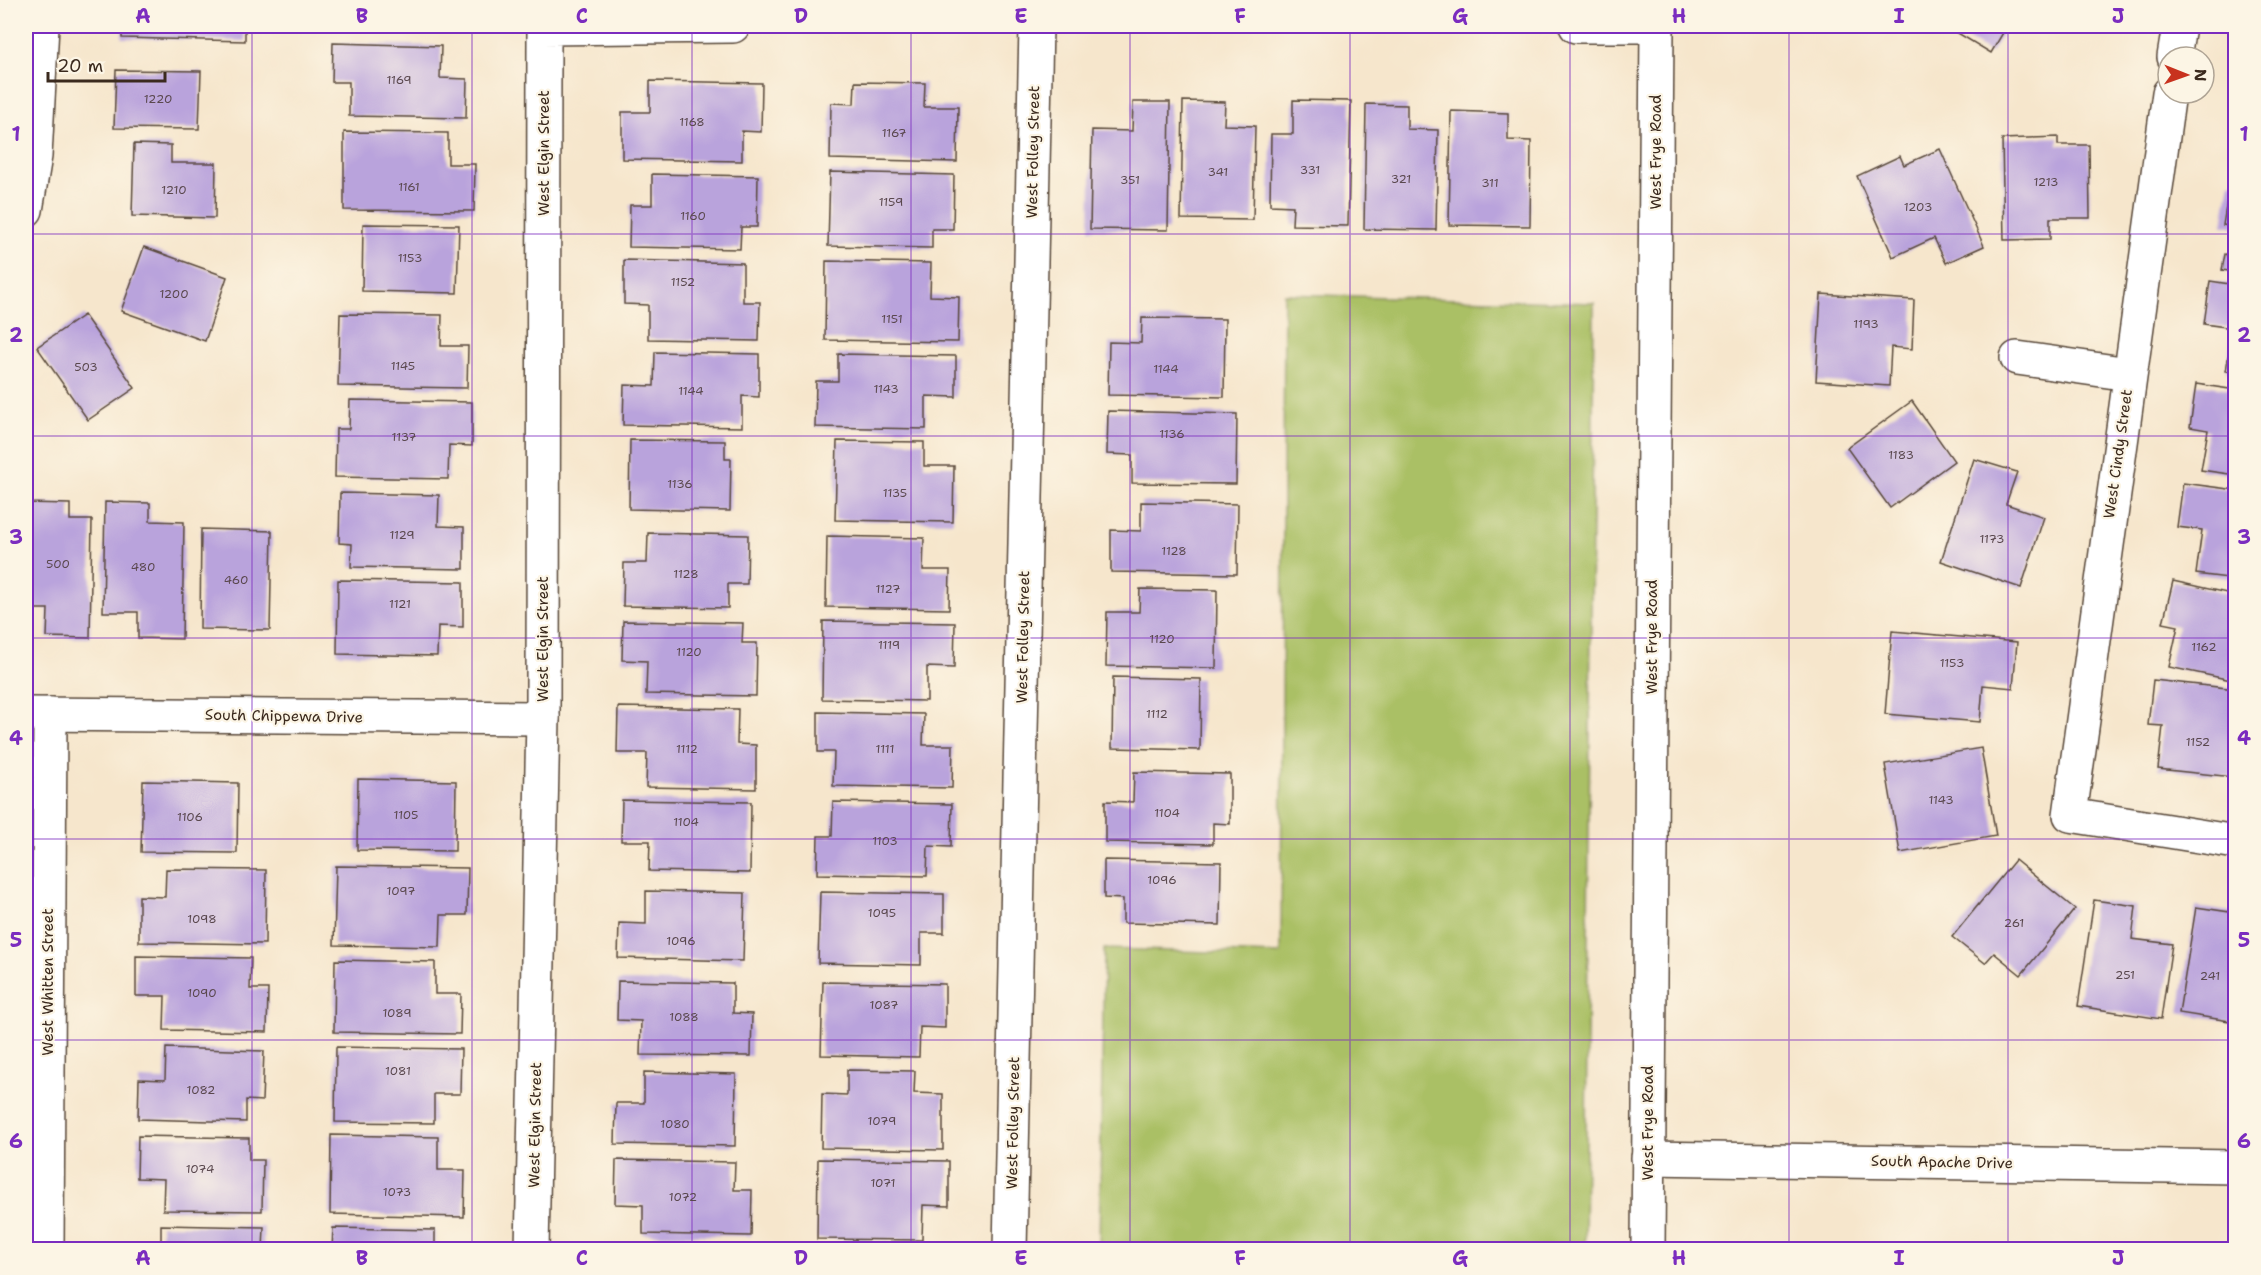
<svg xmlns="http://www.w3.org/2000/svg" width="2261" height="1275" font-family="'Shantell Sans',sans-serif">
	<style>
		.green { fill: #aac065; stroke: #727542; stroke-width: 1.5 }
		.building { fill: #b9a3dc }
		.lines { fill: none; stroke-linecap: round; stroke-linejoin: round }
		.minor-casing { stroke: #574638; stroke-width: 36 }
		.tertiary-casing { stroke: #574638; stroke-width: 36 }
		.minor { stroke: #fff; stroke-width: 33 }
		.tertiary { stroke: #fff; stroke-width: 33 }
		.grid { fill: none; stroke: #7b2cbf; stroke-width: 1.5; stroke-opacity: 0.55 }
		.labels { text-anchor: middle; dominant-baseline: central; stroke-width: 4.5; stroke-linejoin: round; paint-order: stroke }
		.number-label { font-size: 12px; fill: #5a484e }
		.street-label { font-size: 15px; fill: #3b2a1e; stroke: #fcf5e5 }
		.neatline { fill: none; stroke: #7b2cbf; stroke-width: 2 }
		.grid-label { font-size: 20px; text-anchor: middle; font-weight: bold; fill: #7b2cbf }
	</style>
	<rect width="100%" height="100%" fill="#fcf5e5"/>
	<filter id="ink" filterUnits="userSpaceOnUse"><feTurbulence type="fractalNoise" baseFrequency=".0167" numOctaves="2"/><feDisplacementMap in="SourceGraphic" scale="12" xChannelSelector="R" yChannelSelector="G"/><feConvolveMatrix kernelMatrix="1 2 1 2 8 2 1 2 1" color-interpolation-filters="sRGB"/></filter>
	<filter id="wash" filterUnits="userSpaceOnUse"><feTurbulence type="fractalNoise" baseFrequency=".008" numOctaves="4" result="noise"/><feDisplacementMap in="SourceGraphic" scale="24" xChannelSelector="R" yChannelSelector="G"/><feGaussianBlur stdDeviation="1.35" result="paint"/><feColorMatrix in="noise" values="0 0 0 0 0 0 0 0 0 0 0 0 0 0 0 0 0 1.4 0 .05"/><feComposite in="paint" operator="in"/></filter>
	<g filter="url(#wash)">
		<rect width="100%" height="100%" fill="#f6e6cc"/>
		<path class="green" d="M1284,294L1594,303L1585,1249H1099L1104,949L1281,954Z"/>
		<g id="blocks">
			<g class="building">
				<path d="M122,26H245V41L122,38Z"/>
				<path d="M1946,26H2007L1991,53Z"/>
				<path d="M333,43L441,46L440,78L467,79L466,118L349,116V82H332Z"/>
				<path d="M116,70L201,71L199,129L114,128Z"/>
				<path d="M650,81L762,83L761,132L742,131V161L622,159V112H650Z"/>
				<path d="M855,82L925,83L924,107H958L957,162L830,159L831,103L854,104Z"/>
				<path d="M1293,100L1351,101L1348,226L1292,225L1293,206L1270,205L1271,134H1293Z"/>
				<path d="M1183,101L1225,102L1224,125L1255,126L1253,220L1181,219Z"/>
				<path d="M1133,102H1170L1168,230L1090,229L1092,130L1132,131Z"/>
				<path d="M1366,104L1407,105V129L1438,130L1436,230L1364,229Z"/>
				<path d="M1451,111L1508,113V140L1531,141L1530,226L1449,225Z"/>
				<path d="M344,132L448,133V164H475L474,211L344,210Z"/>
				<path d="M2058,137V145H2089L2090,218H2050V239L2004,240L2002,139Z"/>
				<path d="M134,144L171,145V163H216L215,218L132,216Z"/>
				<path d="M1940,149L1984,246L1946,263L1934,238L1893,257L1857,176L1900,156L1904,165Z"/>
				<path d="M830,172L954,175L953,229H932V248L828,246Z"/>
				<path d="M652,174L758,176L757,227H741L740,249L629,247L630,205H652Z"/>
				<path d="M2230,182L2236,183V227L2223,225Z"/>
				<path d="M363,224L459,225L457,293L362,291Z"/>
				<path d="M144,247L227,277L205,341L121,311Z"/>
				<path d="M2225,254L2236,256V272L2222,270Z"/>
				<path d="M624,260L743,263V302H760L759,341L648,339V305L624,304Z"/>
				<path d="M826,261L931,263L930,296L959,297L958,342L825,340Z"/>
				<path d="M2210,281L2236,285V373L2226,371L2233,328L2204,324Z"/>
				<path d="M1821,294L1914,300L1912,349L1891,347L1889,386L1816,381Z"/>
				<path d="M340,314L442,315L441,346H468L467,388L338,386Z"/>
				<path d="M84,315L135,388L88,420L37,347Z"/>
				<path d="M1142,318L1225,319L1224,397L1108,395L1109,342L1141,343Z"/>
				<path d="M655,352L759,354V397L742,396V427L623,425L624,385L654,386Z"/>
				<path d="M838,354L956,356V397L926,396V429L815,427L816,381H838Z"/>
				<path d="M2196,384L2236,390V475L2201,470L2208,430L2190,427Z"/>
				<path d="M350,400L472,402V446L449,445L448,479L335,477L336,429H349Z"/>
				<path d="M1912,401L1954,461L1890,508L1847,448Z"/>
				<path d="M1108,411L1237,414L1236,484L1132,483V455L1107,454Z"/>
				<path d="M630,440L725,441V459H731L730,511L629,509Z"/>
				<path d="M837,441L924,442V466H954L953,522L835,520Z"/>
				<path d="M1974,459L2017,472L2006,504L2044,517L2021,588L1941,561Z"/>
				<path d="M2183,483L2236,490V579L2196,574L2202,530L2177,527Z"/>
				<path d="M340,493L439,495L438,526L464,527V569L351,567L352,544L339,543Z"/>
				<path d="M105,502L150,503V521L184,522L182,639L138,638V612H103Z"/>
				<path d="M1141,502L1238,504L1237,574L1111,572V530L1141,531Z"/>
				<path d="M26,503L70,504V520H92L90,638L47,637L48,609H26Z"/>
				<path d="M201,529L272,531L270,630L200,629Z"/>
				<path d="M648,533L748,535L747,584H728V608L623,606L624,563H647Z"/>
				<path d="M827,536L924,538L923,570H950L949,609L826,607Z"/>
				<path d="M338,580L463,582V627L438,626L437,656L337,654Z"/>
				<path d="M2173,581L2236,595V681L2169,667L2178,626L2163,623Z"/>
				<path d="M1140,589L1217,590L1216,668L1106,666L1107,612H1139Z"/>
				<path d="M623,621L743,623L742,643H757L756,696L646,694L647,661L622,660Z"/>
				<path d="M823,621L955,623L954,668L927,667V701L822,699Z"/>
				<path d="M1892,631L2017,642L2013,688L1983,685L1980,722L1885,714Z"/>
				<path d="M1113,677L1201,679L1200,750L1112,748Z"/>
				<path d="M2153,680L2236,689V757L2233,777L2158,769L2163,726L2148,725Z"/>
				<path d="M618,707L738,709L737,744L756,745V789L646,787L647,753H617Z"/>
				<path d="M818,712L924,714L923,745H953L952,788L833,786L834,752H818Z"/>
				<path d="M1981,748L1996,836L1900,853L1885,764Z"/>
				<path d="M1134,772L1230,774V824L1213,823V844L1105,842V801L1133,802Z"/>
				<path d="M358,779L456,781L455,851L357,850Z"/>
				<path d="M143,781L238,783L237,853L141,852Z"/>
				<path d="M622,800L751,802L750,873L649,871L650,841H621Z"/>
				<path d="M833,802L952,804L951,847L928,846L927,876L817,874L818,836H832Z"/>
				<path d="M1104,860L1221,862L1220,925L1123,923V899L1104,898Z"/>
				<path d="M2015,860L2075,909L2021,975L1994,953L1985,963L1952,937Z"/>
				<path d="M336,866L468,868L467,915H441L440,947L334,945Z"/>
				<path d="M166,869L266,870L265,944L139,942V896L165,897Z"/>
				<path d="M646,891L745,893L743,961L618,958L619,923L646,924Z"/>
				<path d="M820,892L944,894V933H921V965L818,963Z"/>
				<path d="M2094,900L2136,906L2132,939L2172,944L2161,1019L2078,1006Z"/>
				<path d="M2196,907L2236,913V1022L2179,1013Z"/>
				<path d="M136,956L251,958L250,989H268L267,1032L164,1030L165,996H136Z"/>
				<path d="M335,960L435,962V994H461L460,1034L334,1032Z"/>
				<path d="M618,981L733,983V1013L752,1014L751,1056L640,1055L641,1021L617,1020Z"/>
				<path d="M823,982L945,984V1028L920,1027L919,1057L821,1055Z"/>
				<path d="M336,1047L461,1049L460,1094H434V1123L335,1122Z"/>
				<path d="M166,1048L264,1051L262,1101L246,1100V1122L138,1119L139,1079L165,1080Z"/>
				<path d="M847,1070L915,1071L914,1093L943,1094V1150L821,1148L822,1094L847,1095Z"/>
				<path d="M644,1072L736,1074L735,1146L615,1144L616,1103H644Z"/>
				<path d="M331,1135L438,1137V1170H465L464,1217L330,1214Z"/>
				<path d="M138,1136L249,1138V1160H263L262,1211L163,1210L164,1179L137,1178Z"/>
				<path d="M818,1159L949,1161V1206L923,1205L922,1240L817,1239Z"/>
				<path d="M616,1160L735,1162L734,1190H752L751,1236L643,1234V1205L615,1204Z"/>
				<path d="M161,1225L264,1227L263,1250H161Z"/>
				<path d="M333,1228L435,1230V1250H332Z"/>
			</g>
		</g>
	</g>
	<g filter="url(#ink)">
		<use href="#blocks" fill-opacity="0" stroke="#574638" stroke-width="1.5"/>
		<g class="lines">
			<defs>
				<g id="minor">
					<path d="M1576,26H1657"/>
					<path d="M2174,57L2179,26"/>
					<path d="M2169,93L2070,815L2236,842"/>
					<path d="M26,210L35,156L42,26"/>
					<path d="M2017,358L2129,374"/>
					<path d="M26,714L543,718"/>
					<path d="M1648,1158L2236,1167"/>
					<path d="M47,1250L50,714"/>
					<path d="M532,1250L543,718L544,28L733,26"/>
					<path d="M1010,1250L1036,26"/>
				</g>
				<path id="tertiary" d="M1648,1250L1657,26"/>
			</defs>
			<use href="#minor" class="minor-casing"/>
			<use href="#tertiary" class="tertiary-casing"/>
			<use href="#minor" class="minor"/>
			<use href="#tertiary" class="tertiary"/>
		</g>
	</g>
	<path class="grid" d="M252,26V1250M472,26V1250M692,26V1250M911,26V1250M1130,26V1250M1350,26V1250M1570,26V1250M1789,26V1250M2008,26V1250M26,234H2236M26,436H2236M26,638H2236M26,839H2236M26,1040H2236"/>
	<g class="labels">
		<g class="number-label">
			<text x="399" y="80">1169</text>
			<text x="158" y="99">1220</text>
			<text x="692" y="122">1168</text>
			<text x="894" y="133">1167</text>
			<text x="1310" y="170">331</text>
			<text x="1218" y="172">341</text>
			<text x="1401" y="179">321</text>
			<text x="1130" y="180">351</text>
			<text x="2046" y="182">1213</text>
			<text x="1490" y="183">311</text>
			<text x="409" y="187">1161</text>
			<text x="174" y="190">1210</text>
			<text x="891" y="202">1159</text>
			<text x="1918" y="207">1203</text>
			<text x="693" y="216">1160</text>
			<text x="410" y="258">1153</text>
			<text x="683" y="282">1152</text>
			<text x="174" y="294">1200</text>
			<text x="892" y="319">1151</text>
			<text x="1866" y="324">1193</text>
			<text x="403" y="366">1145</text>
			<text x="86" y="367">503</text>
			<text x="1166" y="369">1144</text>
			<text x="886" y="389">1143</text>
			<text x="691" y="391">1144</text>
			<text x="1172" y="434">1136</text>
			<text x="404" y="437">1137</text>
			<text x="1901" y="455">1183</text>
			<text x="680" y="484">1136</text>
			<text x="895" y="493">1135</text>
			<text x="402" y="535">1129</text>
			<text x="1992" y="539">1173</text>
			<text x="1174" y="551">1128</text>
			<text x="58" y="564">500</text>
			<text x="143" y="567">480</text>
			<text x="686" y="574">1128</text>
			<text x="236" y="580">460</text>
			<text x="888" y="589">1127</text>
			<text x="400" y="604">1121</text>
			<text x="1162" y="639">1120</text>
			<text x="889" y="645">1119</text>
			<text x="2204" y="647">1162</text>
			<text x="689" y="652">1120</text>
			<text x="1952" y="663">1153</text>
			<text x="1157" y="714">1112</text>
			<text x="2198" y="742">1152</text>
			<text x="687" y="749">1112</text>
			<text x="885" y="749">1111</text>
			<text x="1941" y="800">1143</text>
			<text x="1167" y="813">1104</text>
			<text x="406" y="815">1105</text>
			<text x="190" y="817">1106</text>
			<text x="686" y="822">1104</text>
			<text x="885" y="841">1103</text>
			<text x="1162" y="880">1096</text>
			<text x="401" y="891">1097</text>
			<text x="882" y="913">1095</text>
			<text x="202" y="919">1098</text>
			<text x="2014" y="923">261</text>
			<text x="681" y="941">1096</text>
			<text x="2125" y="975">251</text>
			<text x="2210" y="976">241</text>
			<text x="202" y="993">1090</text>
			<text x="884" y="1005">1087</text>
			<text x="397" y="1013">1089</text>
			<text x="684" y="1017">1088</text>
			<text x="398" y="1071">1081</text>
			<text x="201" y="1090">1082</text>
			<text x="882" y="1121">1079</text>
			<text x="675" y="1124">1080</text>
			<text x="200" y="1169">1074</text>
			<text x="883" y="1183">1071</text>
			<text x="397" y="1192">1073</text>
			<text x="683" y="1197">1072</text>
		</g>
		<g class="street-label">
			<text transform="translate(1033 152) rotate(-89)">West Folley Street</text>
			<text transform="translate(1656 152) rotate(-90)">West Frye Road</text>
			<text transform="translate(544 153) rotate(-90)">West Elgin Street</text>
			<text transform="translate(2118 454) rotate(-82)">West Cindy Street</text>
			<text transform="translate(1023 637) rotate(-89)">West Folley Street</text>
			<text transform="translate(1652 637) rotate(-90)">West Frye Road</text>
			<text transform="translate(543 639) rotate(-90)">West Elgin Street</text>
			<text transform="translate(284 716) rotate(1)">South Chippewa Drive</text>
			<text transform="translate(48 982) rotate(-90)">West Whitten Street</text>
			<text transform="translate(1013 1123) rotate(-89)">West Folley Street</text>
			<text transform="translate(1648 1123) rotate(-90)">West Frye Road</text>
			<text transform="translate(535 1125) rotate(-89)">West Elgin Street</text>
			<text transform="translate(1942 1162) rotate(1)">South Apache Drive</text>
		</g>
	</g>
	<rect width="2261" height="1275" fill="none" stroke="#fcf5e5" stroke-width="66"/>
	<g transform="translate(2186 75) rotate(91)"><circle r="28" fill="#fcf5e5" stroke="#afa495" stroke-width="1.5"/>
	<path d="M0-4.5L10 22L0 15L-10 22Z" fill="#c8321e"/>
	<text y="-9" font-size="16" font-weight="bold" text-anchor="middle" fill="#3b2a1e">N</text>
	</g>
	<path d="M48 72v9h117v-9" fill="none" stroke="#3b2a1e" stroke-width="3"/>
	<text x="57" y="72" font-size="18" fill="#3b2a1e" stroke="#fcf5e5" stroke-width="4.5" paint-order="stroke">20 m</text>
	<rect x="33" y="33" width="2195" height="1209" class="neatline"/>
	<g class="grid-label">
		<text x="143" y="23">A</text>
		<text x="362" y="23">B</text>
		<text x="582" y="23">C</text>
		<text x="801" y="23">D</text>
		<text x="1021" y="23">E</text>
		<text x="1240" y="23">F</text>
		<text x="1460" y="23">G</text>
		<text x="1679" y="23">H</text>
		<text x="1899" y="23">I</text>
		<text x="2118" y="23">J</text>
		<text x="16" y="141">1</text>
		<text x="2244" y="141">1</text>
		<text x="16" y="342">2</text>
		<text x="2244" y="342">2</text>
		<text x="16" y="544">3</text>
		<text x="2244" y="544">3</text>
		<text x="16" y="745">4</text>
		<text x="2244" y="745">4</text>
		<text x="16" y="947">5</text>
		<text x="2244" y="947">5</text>
		<text x="16" y="1148">6</text>
		<text x="2244" y="1148">6</text>
		<text x="143" y="1265">A</text>
		<text x="362" y="1265">B</text>
		<text x="582" y="1265">C</text>
		<text x="801" y="1265">D</text>
		<text x="1021" y="1265">E</text>
		<text x="1240" y="1265">F</text>
		<text x="1460" y="1265">G</text>
		<text x="1679" y="1265">H</text>
		<text x="1899" y="1265">I</text>
		<text x="2118" y="1265">J</text>
	</g>
</svg>
